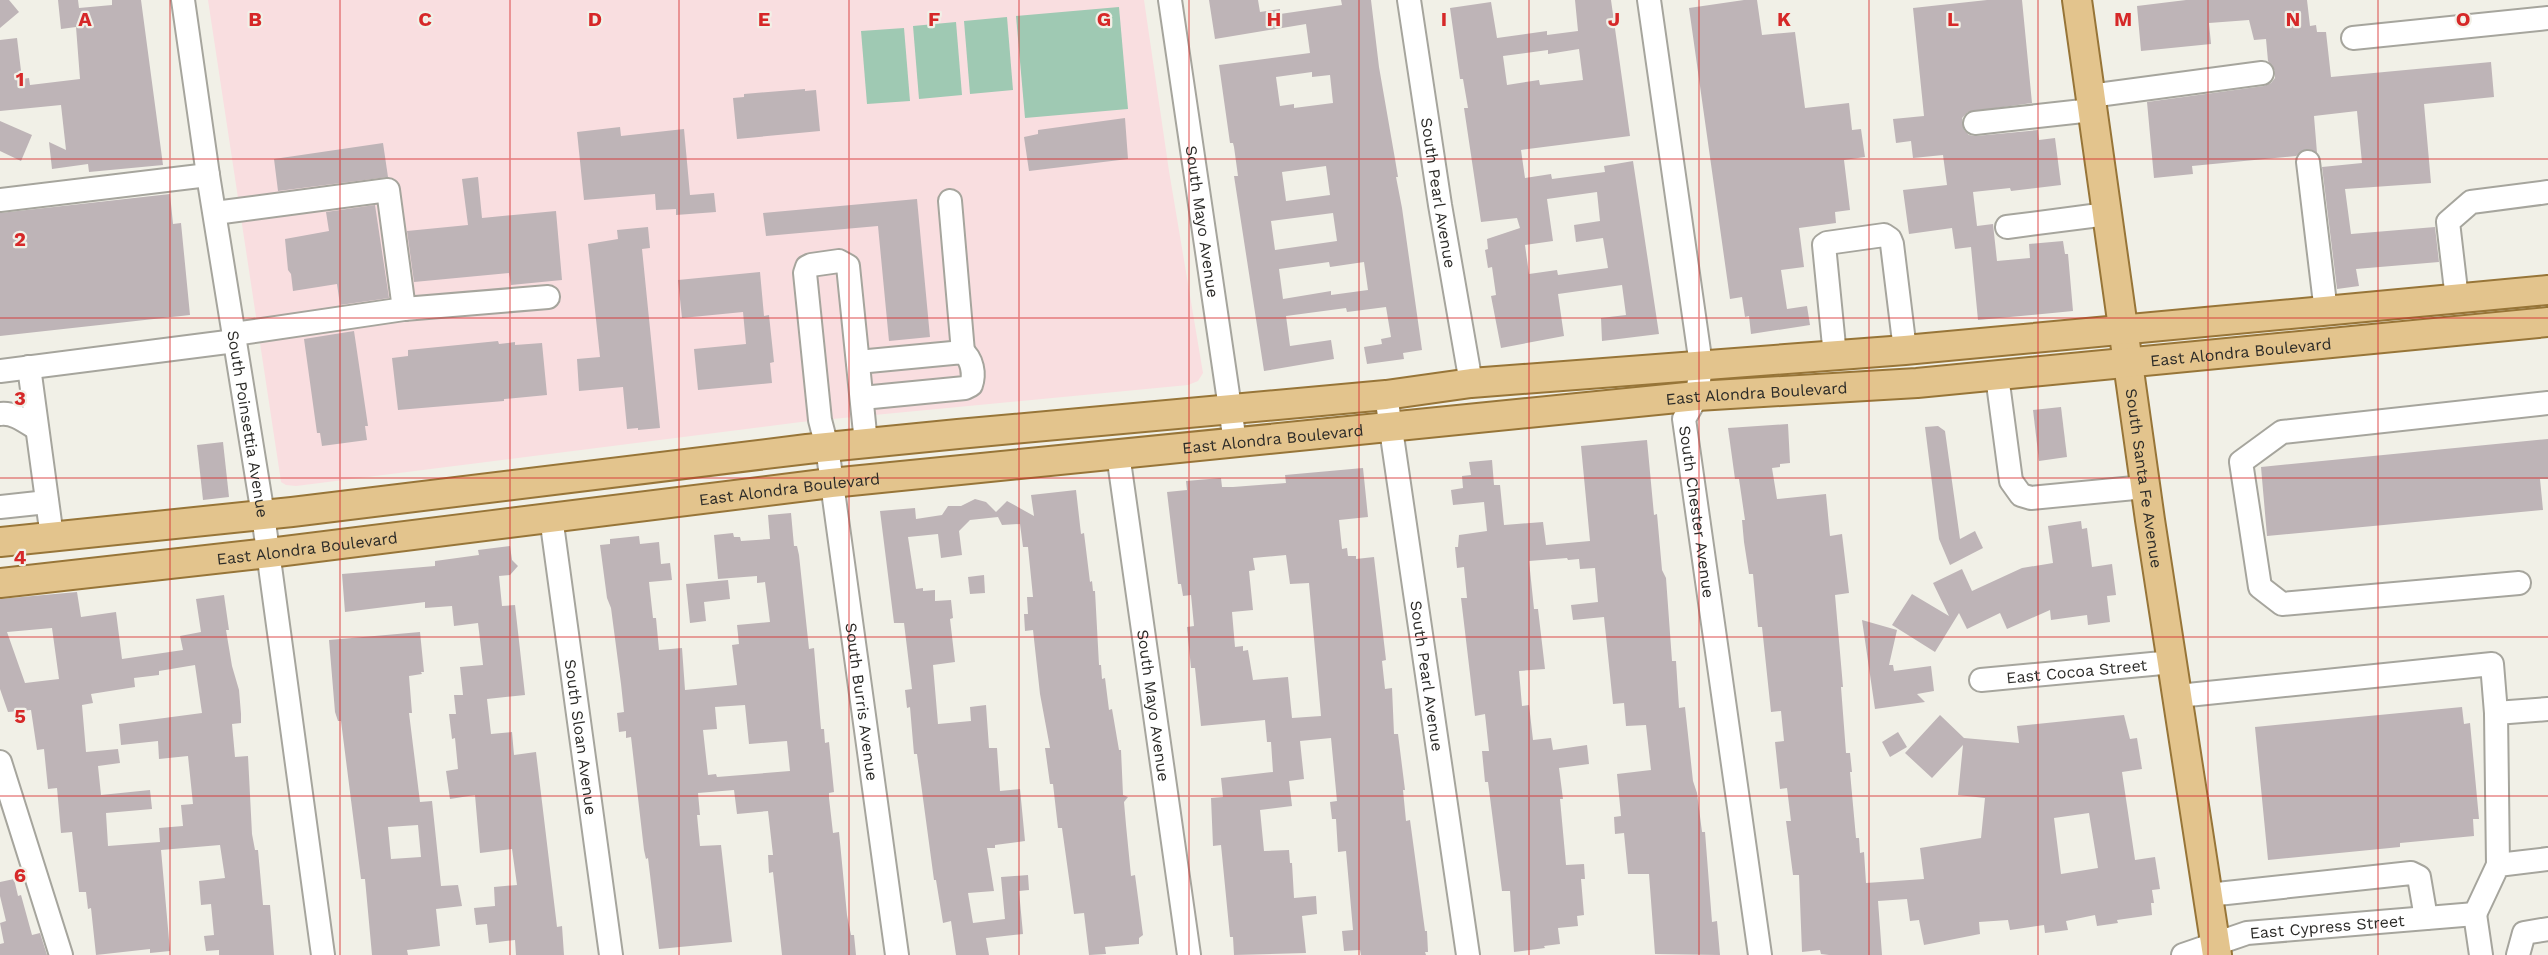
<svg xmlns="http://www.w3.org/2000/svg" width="2548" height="955" font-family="'Work Sans',sans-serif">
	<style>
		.education { fill: #f9dee0 }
		.green { fill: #9fc9b3 }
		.building { fill: #beb4b7; fill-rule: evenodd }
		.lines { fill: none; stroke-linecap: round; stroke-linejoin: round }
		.minor-casing { stroke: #a6a59d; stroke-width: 26 }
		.major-casing { stroke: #977538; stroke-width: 32 }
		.minor { stroke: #fff; stroke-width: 22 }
		.major { stroke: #e3c48d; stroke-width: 28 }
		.grid { fill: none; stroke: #d62828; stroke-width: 1.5; stroke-opacity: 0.55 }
		.labels { text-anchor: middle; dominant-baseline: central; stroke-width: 4.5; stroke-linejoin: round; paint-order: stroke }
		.street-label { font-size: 16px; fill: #2c2b28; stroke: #f1f0e7 }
		.grid-label { font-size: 20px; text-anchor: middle; font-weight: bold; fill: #d62828; stroke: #f1f0e7; stroke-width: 4.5; stroke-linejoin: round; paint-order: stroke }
	</style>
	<rect width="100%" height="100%" fill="#f1f0e7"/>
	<path class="education" d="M208,0H1144L1169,171L1203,373L1198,381L1188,385L801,422L296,486L286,485L281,482L280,475Z"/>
	<g class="green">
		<path d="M1119,7L1128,109L1025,118L1016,16Z"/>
		<path d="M1007,17L1013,90L970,94L964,21Z"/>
		<path d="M956,22L962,95L919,99L913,26Z"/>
		<path d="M904,28L910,101L867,104L861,31Z"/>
	</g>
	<g class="building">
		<path d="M0,0H9L19,12L0,28Z"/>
		<path d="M58,0H78L79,8L112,5V0H141L163,165L89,172L88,164L52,169L49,142L66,150L61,105L0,111V40L17,38L22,79L29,78L30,85L80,79L76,27L61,29Z"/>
		<path d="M1209,0H1258L1260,12L1280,9V14L1342,5L1341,0H1371L1379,67L1395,159L1398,177H1396L1402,208L1422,350L1403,353L1404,359L1367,364L1364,347L1382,344L1381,339L1391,337L1386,307L1347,312L1346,308L1286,316L1290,346L1331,340L1334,359L1264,371L1234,176H1238L1234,147L1233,143H1230L1219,65L1310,53L1306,24L1215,39ZM1312,72V77L1330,75L1333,103L1294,108V104L1280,106L1276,77ZM1326,166L1330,195L1286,201L1282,172ZM1333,213L1337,241L1275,250L1271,221ZM1329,262L1330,267L1364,262L1368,290L1331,295V291L1283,299L1279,269Z"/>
		<path d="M1575,0H1611L1630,136L1521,150L1525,178L1551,174L1552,179L1605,172L1604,166L1633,161L1659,334L1602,341L1601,318L1626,315L1622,285L1558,294L1564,336L1501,348L1491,296L1496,295L1492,267L1488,268L1485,250L1488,249L1487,239L1520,228L1517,218L1481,222L1464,108H1468L1463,79H1460L1450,8L1491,2L1497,38L1547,31V35L1578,31ZM1579,49L1583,80L1540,85L1539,80L1507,85L1503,56L1548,50V54ZM1597,192L1600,221L1574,225L1576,242L1603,238L1608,268L1558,275L1557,270L1529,274L1525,245L1553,241L1547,199Z"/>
		<path d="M1744,0H1757L1762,35L1795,32L1805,108L1849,103L1852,130L1861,129L1865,157L1844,160L1850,210L1835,212L1836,223L1799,228L1804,267L1781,270L1787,309L1807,306L1810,325L1751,334L1749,316L1745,317L1742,297L1730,299L1689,8Z"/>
		<path d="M1987,0H2022L2032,103L1968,112L1962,118L1964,130L1969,135L1976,136L2038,130L2039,140L2055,138L2061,185L2011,191L2010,188L1973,192L1977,226L1993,224L1997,261L2030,258L2029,244L2063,241L2065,254H2068L2073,311L1978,320L1971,247L1955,249L1952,228L1909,234L1903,190L1947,185L1943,155L1913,158L1911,141L1896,143L1893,119L1924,116L1913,8Z"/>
		<path d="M2186,0H2307L2310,26L2316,25L2317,32H2326L2331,77L2491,62L2494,97L2424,104L2431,183L2345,189L2351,234L2435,227L2439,262L2356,269L2359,286L2337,289L2322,167L2362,163L2357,111L2314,116L2317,153L2307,149L2296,156L2192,166L2193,174L2154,178L2147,102L2264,86L2271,83L2275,78V71L2268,61L2266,39L2254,40L2249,20L2209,23L2211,44L2141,51L2137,6Z"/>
		<path d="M805,89V91L816,90L820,131L737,139L733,98L744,97V94Z"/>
		<path d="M1125,118L1128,159L1029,171L1024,137L1038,134V130Z"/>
		<path d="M0,121L32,135L21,161L0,151Z"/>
		<path d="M620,127L621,136L684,129L690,195L714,193L716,212L676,215V209L656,210L655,194L584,200L577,132Z"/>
		<path d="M383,143L388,177L278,191L274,159Z"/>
		<path d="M478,177L482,218L556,211L562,280L511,285L509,273L414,282L407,231L468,225L462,179Z"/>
		<path d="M170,194L173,224L181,223L190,315L0,336V213Z"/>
		<path d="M917,199L930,337L889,341L878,226L766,236L763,213Z"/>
		<path d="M375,205L389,298L340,305L337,284L293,291L291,274L288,270L285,239L329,231L326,212Z"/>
		<path d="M648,227L650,248L642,249L660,428L638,430V428L627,429L623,387L579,391L577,359L600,357L588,244L618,239L617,230Z"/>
		<path d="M760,272L764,316L769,315L774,362L770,363L772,383L698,390L694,349L746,344L743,312L682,318L678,280Z"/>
		<path d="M354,331L368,426H365L367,440L322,446L320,433H317L304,339Z"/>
		<path d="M498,341L499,344L515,342V345L542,343L547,395L504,399V401L398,410L392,358L408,356V350Z"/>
		<path d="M2061,407L2067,457L2039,461L2033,410Z"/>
		<path d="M1788,424L1790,463L1780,464V467L1772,468L1777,499L1826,494L1830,536L1842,534L1849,593L1835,595L1843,687H1841L1846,753H1850L1852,772H1850L1856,838H1859L1860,853L1864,852L1866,883L1924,879L1920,848L1981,838L1985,798L1958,795L1963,745L1932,778L1905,753L1940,715L1964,738L2019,743L2017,726L2124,715L2130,739L2137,738L2142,769L2122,772L2135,860L2155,857L2160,889L2152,890L2154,903H2151L2152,915L2117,920L2118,923L2097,926L2095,915L2066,921L2068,930L2045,933L2044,925L2010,930L2008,920L1979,922L1980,934L1924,945L1919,920L1910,921L1907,899L1878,901L1882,955H1829L1821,954L1820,950L1802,952L1799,875H1793L1786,821H1791L1787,788L1780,789L1775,742L1784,741L1781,711L1771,712L1762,627H1758L1753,574H1749L1744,542L1742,520H1745L1739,479H1735L1728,428ZM2089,813L2098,868L2061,874L2054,818Z"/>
		<path d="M1938,426L1945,431L1960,539L1975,531L1983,548L1950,565L1939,539L1925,427Z"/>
		<path d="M2548,439V479H2540L2543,510L2267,536L2261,467Z"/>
		<path d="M1647,440L1654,515L1657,514L1662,570L1666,578L1672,661H1676L1679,708L1685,707L1693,781L1697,793L1702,832H1705L1712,922L1717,921L1720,955L1655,954L1649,874H1628L1624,833L1615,834L1614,817L1621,816L1617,774L1651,770L1646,725L1626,726L1624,703L1613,704L1604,617L1573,620L1571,605L1598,602L1595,568L1580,569L1579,559L1568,560L1567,558L1529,561L1534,609H1538L1545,669L1519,671L1522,706L1529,705L1533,740L1551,738L1553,750L1587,745L1589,764L1559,768L1563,799H1560L1566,865L1584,864L1585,879H1581L1584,915L1577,916L1578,926L1558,928L1560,944L1544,946L1545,948L1514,952L1510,891H1502L1488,782H1485L1482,751H1489L1485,714L1475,716L1461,598H1467L1464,567L1457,568L1455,547H1458L1459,535L1487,531L1484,502L1453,505L1451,490L1463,488L1462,476L1471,475L1469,462L1492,460L1494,485H1500L1504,525L1543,522L1546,545L1590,541L1581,446Z"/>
		<path d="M223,442L229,497L203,500L197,445Z"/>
		<path d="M1363,468L1368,517L1339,520L1342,549L1347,548L1348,556H1356V559L1374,557L1386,660L1382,661L1385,689L1392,688L1394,734H1398L1405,790H1403L1406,821L1410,820L1425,931H1427L1428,952H1425L1426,955H1361L1360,950L1344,951L1342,931L1353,930L1346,851L1338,852L1336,819H1332L1330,802L1337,801L1331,738L1300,741L1304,779L1289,781L1292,806L1260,810L1264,851L1289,850L1290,863H1292L1294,898L1316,896L1317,914L1302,916L1306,953L1234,955L1233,937H1230L1221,845L1213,846L1211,798L1223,797L1221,778L1273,772L1271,742H1267L1265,720L1201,726L1195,668H1191L1187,627L1194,626L1191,595L1183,596L1181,584H1178L1167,492L1187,490L1186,481L1221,478L1222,487H1233L1286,483L1285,475ZM1286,555L1290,584L1309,583L1321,716L1292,718L1288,677L1253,680L1248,650L1243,651V646L1235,647L1232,612L1253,610L1249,571L1255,570L1253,558Z"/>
		<path d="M1076,490L1081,534L1084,533L1090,582L1092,581L1093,591H1095L1099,665H1101L1102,679L1105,678L1109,710L1112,709L1119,750H1121L1123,795L1128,797L1124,802L1126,825L1131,876L1135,875L1143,935L1139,938V944L1105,947L1106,954L1089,955L1084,913L1074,914L1062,828H1058L1053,784H1050L1045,748H1050L1040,694L1033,630L1025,631L1024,614H1028L1027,597H1033L1028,547H1023L1020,524L1002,525L998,517L970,520L959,531L962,555L941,558L938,534L908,537L916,589L923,588V591L935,590V601L951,600L953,618L950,619L955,662L933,665L938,724L971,721L970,707L986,705L989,748H997L1000,791L1020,789L1025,841L995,845V848H987L994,891L968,893L973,923L1005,919L1001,877L1028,875L1029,890L1019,891L1023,934L986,938L989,955H956L951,921L943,923L936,880H934L917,754H914L910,707L907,708L905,690L912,689L904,623H894L880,511L915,508L916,519L942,515L948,506H961L975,499L986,502L996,512L1007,501L1034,516L1031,495Z"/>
		<path d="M791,513L794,546H797L799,555L809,649L814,648L821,729H824L825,743L829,742L834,792L829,793V798L833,833L839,832L847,915L851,935H854L856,955H782L773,872L769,873L768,855H773L768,811L737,814L734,790L698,793L700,815H697L700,846L721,845L732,942L659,949L648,858L646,859L644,850L631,737L626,738V731L619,732L617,713L624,712L621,684L611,608L607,598L600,545L610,544V539L639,536L640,544L659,542L661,564L670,563L672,580L649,582L653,618H656L659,650L682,648L685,690L737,685L732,645L739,644L737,625L770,622L765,582L757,583V576L718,579L714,535L733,533L734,537H740L741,541L770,539L768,515ZM745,705L749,744L787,741L790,771L717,777L716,774L708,775L703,730L717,729L715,707Z"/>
		<path d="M2081,521L2082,529L2087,528L2092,567L2112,564L2116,595L2107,596L2110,622L2088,625L2087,615L2051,620L2050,610L2007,629L2000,613L1967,629L1959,613L1935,652L1892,625L1912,594L1949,616L1933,583L1962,569L1972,591L2022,568L2053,563L2048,526Z"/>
		<path d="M510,546L512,560L518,566L510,575L499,576L502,606L515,605L525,695L487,699L491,734L512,732L514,755L536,752L557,927L562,926L564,955H516L515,940L489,943L487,924L476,925L474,908L495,906L494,887L517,885L512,849L480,853L475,795L450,799L446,771L458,769L455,738L452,739L449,714H456L454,695H463L460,667L483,665L478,623L454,626L452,606L425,608V602L345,612L342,574L435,566V561L479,555L478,550Z"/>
		<path d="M984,575L985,593L970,594L968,577Z"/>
		<path d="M728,580L730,599L704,602L706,621L690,623L686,584Z"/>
		<path d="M77,592L81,617L116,612L122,659L183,650L180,636L201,632L196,599L224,595L229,630H226L232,666L239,690L241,714V723L232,724L235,757L248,756L252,834L255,850H258L263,905H270L274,955H219V950L206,951L204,936L214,935L211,904L201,905L199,881L225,878L220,845L161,850L170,951L150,953V949L96,955L91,908L88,909L86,892H79L72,832L61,833L57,788L48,789L44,749L37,750L31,710L8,712L0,689V599ZM52,628L59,679L25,683L7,632ZM195,665L202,713L119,724L121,745L158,741L159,759L188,756L193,804L181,805L183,826L159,828L160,842L108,846L106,813L152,809L150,790L101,795L98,766L120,763L118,749L86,752L82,705L93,703L91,694L135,687L134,678L159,675V671Z"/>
		<path d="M1862,620L1897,630L1889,665H1893L1894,671L1931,666L1934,691L1917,694L1925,702L1875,709Z"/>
		<path d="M420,632L424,672H421L422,674L409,676L412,713H409L420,802L432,801L441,886L458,885L462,906L436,909L440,946L407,950L408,955H372L365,879H361L341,721H338L335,712L329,640ZM418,825L421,857L391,859L388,827Z"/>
		<path d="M2462,707L2464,724L2470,723L2479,819H2473L2474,836L2400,843V847L2268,860L2255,727Z"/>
		<path d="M1898,732L1907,747L1890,757L1882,742Z"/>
		<path d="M14,879L18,896L21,895L32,935L40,933L47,955H0V944L4,943L0,923L6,921L0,896V882Z"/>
	</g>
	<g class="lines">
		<defs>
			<g id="minor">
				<path id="s1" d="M183,0L208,175L263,515L323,955"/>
				<path id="s2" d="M1170,0L1235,442"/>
				<path id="s3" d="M1409,0L1440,205L1471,383"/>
				<path id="s4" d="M1649,0L1701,365L1697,396L1684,419L1760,955"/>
				<path d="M2353,38L2548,18"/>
				<path d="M2090,96L2262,73"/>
				<path d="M1975,123L2092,110"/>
				<path d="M2308,162L2326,312"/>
				<path d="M0,200L208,175"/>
				<path d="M950,201L963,352"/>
				<path d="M215,213L388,190L404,309"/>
				<path d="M2007,227L2107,214"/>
				<path d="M2457,299L2448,222L2471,202L2548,192"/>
				<path d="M234,334L404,309L548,297"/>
				<path d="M1835,356L1824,245L1827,243L1884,235L1890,239L1892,244L1905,350"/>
				<path d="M858,362L963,352C972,359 975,374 971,385L965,388L862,398"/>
				<path d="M29,367L52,537"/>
				<path d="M0,371L235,341"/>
				<path d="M1997,376L2011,481L2021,495L2031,498L2145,487"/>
				<path id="s5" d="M1386,395L1468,955"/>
				<path d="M0,414C14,412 26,422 37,429"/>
				<path id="s6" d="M866,443L848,266L839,261L811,265L807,267L805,273L820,420L827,447L897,955"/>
				<path id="s7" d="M1118,454L1189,955"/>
				<path d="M0,507L47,502"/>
				<path id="s8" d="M551,517L611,955"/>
				<path d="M2519,583L2282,604L2260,587L2241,462L2282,432L2548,403"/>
				<path id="s9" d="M1981,680L2173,662"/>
				<path d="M2178,696L2492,664L2496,713L2548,709"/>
				<path d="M2496,713L2498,865"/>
				<path d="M0,762L61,955"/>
				<path d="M2208,895L2411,873L2419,877L2426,918"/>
				<path d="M2475,914L2498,865L2548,859"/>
				<path d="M2475,914L2481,955"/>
				<path id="s10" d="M2183,955L2247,933L2475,914"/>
				<path d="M2518,955L2524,933L2548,929"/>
			</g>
			<g id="major">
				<path id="s11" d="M2077,0L2150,520L2217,955"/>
				<path d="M0,542L292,512L807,449L958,434L1386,395L1471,383L1905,350L2548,290"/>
				<path id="s12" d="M0,583L269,553L831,483L1697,396L1917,383L2548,322"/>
			</g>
		</defs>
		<use href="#minor" class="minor-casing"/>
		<use href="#major" class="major-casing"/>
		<use href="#minor" class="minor"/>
		<use href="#major" class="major"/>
	</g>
	<path class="grid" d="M170,0V955M340,0V955M510,0V955M679,0V955M849,0V955M1019,0V955M1189,0V955M1359,0V955M1529,0V955M1699,0V955M1869,0V955M2038,0V955M2208,0V955M2378,0V955M0,159H2548M0,318H2548M0,478H2548M0,637H2548M0,796H2548"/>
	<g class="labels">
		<g class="street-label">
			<text stroke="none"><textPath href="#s3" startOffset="195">South Pearl Avenue</textPath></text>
			<text stroke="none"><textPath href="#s2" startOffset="224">South Mayo Avenue</textPath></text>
			<text stroke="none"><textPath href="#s12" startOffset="2253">East Alondra Boulevard</textPath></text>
			<text stroke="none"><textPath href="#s12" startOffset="1767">East Alondra Boulevard</textPath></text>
			<text stroke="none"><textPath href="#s1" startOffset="429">South Poinsettia Avenue</textPath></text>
			<text stroke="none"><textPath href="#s12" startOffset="1281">East Alondra Boulevard</textPath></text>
			<text stroke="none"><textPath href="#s11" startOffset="483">South Santa Fe Avenue</textPath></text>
			<text stroke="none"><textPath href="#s12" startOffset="795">East Alondra Boulevard</textPath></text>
			<text stroke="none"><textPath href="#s4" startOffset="520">South Chester Avenue</textPath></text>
			<text stroke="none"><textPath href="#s12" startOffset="309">East Alondra Boulevard</textPath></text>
			<text stroke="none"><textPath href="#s9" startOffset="96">East Cocoa Street</textPath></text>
			<text stroke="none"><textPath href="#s5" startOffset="284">South Pearl Avenue</textPath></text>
			<text stroke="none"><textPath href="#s6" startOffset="660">South Burris Avenue</textPath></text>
			<text stroke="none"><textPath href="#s7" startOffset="254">South Mayo Avenue</textPath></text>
			<text stroke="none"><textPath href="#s8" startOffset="222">South Sloan Avenue</textPath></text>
			<text stroke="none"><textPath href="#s10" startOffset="148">East Cypress Street</textPath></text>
		</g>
	</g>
	<g class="grid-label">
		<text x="85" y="26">A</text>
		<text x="255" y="26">B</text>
		<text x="425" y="26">C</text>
		<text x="595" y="26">D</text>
		<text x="764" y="26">E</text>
		<text x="934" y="26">F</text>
		<text x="1104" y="26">G</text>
		<text x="1274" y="26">H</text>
		<text x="1444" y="26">I</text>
		<text x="1614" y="26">J</text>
		<text x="1784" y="26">K</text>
		<text x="1953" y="26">L</text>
		<text x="2123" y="26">M</text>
		<text x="2293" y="26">N</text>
		<text x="2463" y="26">O</text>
		<text x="20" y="86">1</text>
		<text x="20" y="246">2</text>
		<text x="20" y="405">3</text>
		<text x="20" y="564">4</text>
		<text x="20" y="723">5</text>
		<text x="20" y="882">6</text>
	</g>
</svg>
